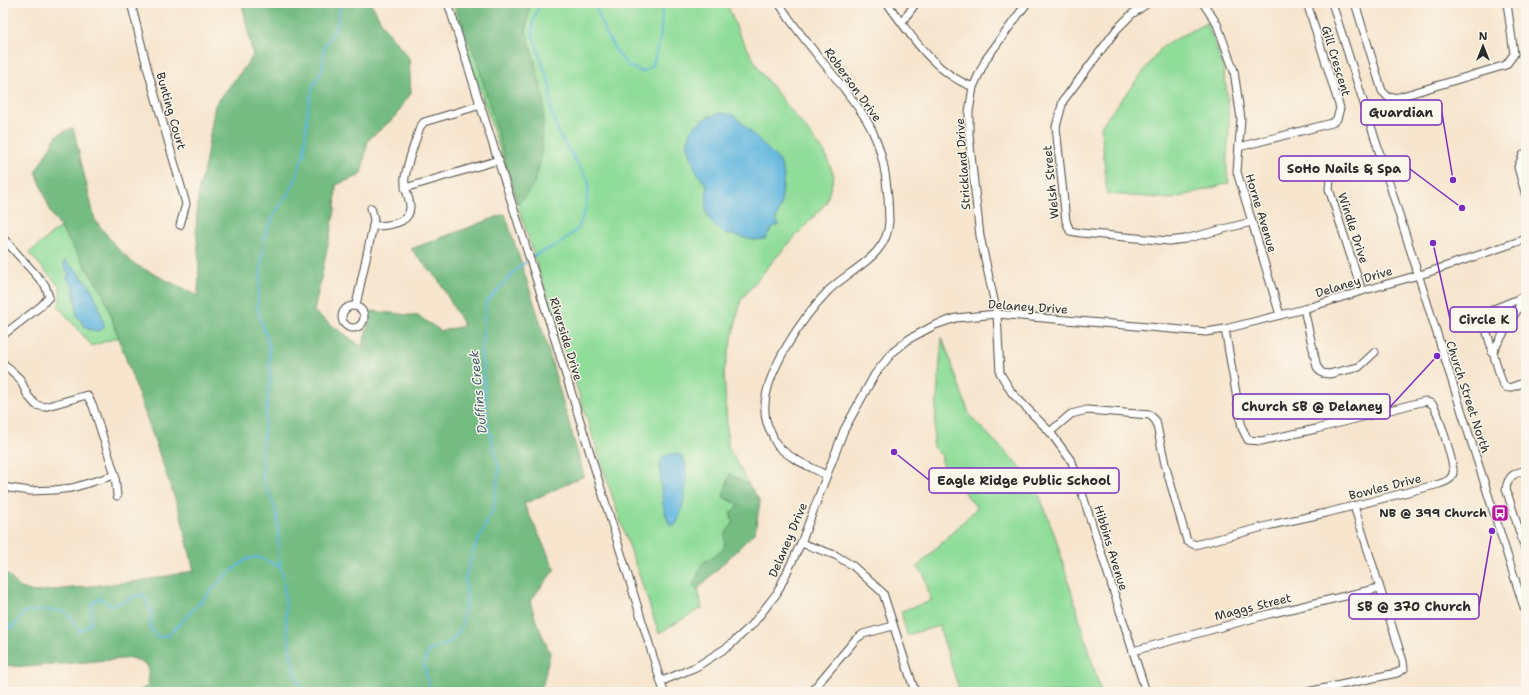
<svg xmlns="http://www.w3.org/2000/svg" width="1529" height="695" font-family="'Shantell Sans',sans-serif">
	<style>
		.green { fill: #90dd9a; stroke: #5e8462; fill-rule: evenodd }
		.forest { fill: #74bc82; stroke: #507456 }
		.water { fill: #61b6de; stroke: #467084 }
		.lines { fill: none; stroke-linecap: round; stroke-linejoin: round }
		.stream { stroke: #61b6de; stroke-width: 2 }
		.minor-casing { stroke: #4a4743; stroke-width: 9 }
		.minor { stroke: #fff; stroke-width: 7 }
		.labels { text-anchor: middle; dominant-baseline: central; stroke-width: 3; stroke-linejoin: round; paint-order: stroke }
		.street-label { font-size: 12px; fill: #2b2b2b; stroke: #fbf7ec }
		.poi-label { font-size: 12px; font-weight: bold; fill: #2b2b2b; stroke: #fbf7ec; text-anchor: end }
		.water-label { font-size: 13px; font-style: italic; fill: #3e5c6a; stroke: #fbf7ec }
		.leader { fill: none; stroke: #7b2cbf; stroke-width: 1.5 }
		.callout-dot { fill: #7b2cbf; stroke: #fbf7ec; stroke-width: 1.5 }
		.callout { fill: #fbf7ec; stroke: #7b2cbf; stroke-width: 1.5 }
		.callout-label { font-size: 13px; text-anchor: middle; font-weight: bold; fill: #2b2b2b }
	</style>
	<rect width="100%" height="100%" fill="#fbf7ec"/>
	<filter id="ink" filterUnits="userSpaceOnUse"><feTurbulence type="fractalNoise" baseFrequency=".025" numOctaves="2"/><feDisplacementMap in="SourceGraphic" scale="8" xChannelSelector="R" yChannelSelector="G"/><feConvolveMatrix kernelMatrix="1 2 1 2 8 2 1 2 1" color-interpolation-filters="sRGB"/></filter>
	<filter id="wash" filterUnits="userSpaceOnUse"><feTurbulence type="fractalNoise" baseFrequency=".012" numOctaves="4" result="noise"/><feDisplacementMap in="SourceGraphic" scale="16" xChannelSelector="R" yChannelSelector="G"/><feGaussianBlur stdDeviation="0.9" result="paint"/><feColorMatrix in="noise" values="0 0 0 0 0 0 0 0 0 0 0 0 0 0 0 0 0 1.4 0 .05"/><feComposite in="paint" operator="in"/></filter>
	<g filter="url(#wash)">
		<rect width="100%" height="100%" fill="#f7e5ce"/>
		<g class="green">
			<path d="M452,3H727L738,32L762,74L825,153L834,176L826,203L773,261L741,300L724,372L728,446L749,485L760,501L755,532L698,588L702,608L659,633L616,508Z"/>
			<path d="M1206,23C1223,55 1229,92 1229,128C1229,146 1224,165 1229,183L1172,199L1107,194L1101,126L1163,46Z"/>
			<path d="M60,227L103,293L119,337L92,346L58,306L60,301V287L29,253ZM73,267L90,286L98,304L74,295V287L67,278Z"/>
			<path d="M942,337L970,416L1034,481L1055,536L1101,692H960L939,626L907,635L901,611L931,601L924,575L917,567L977,508L942,465V456L933,447Z"/>
		</g>
		<g class="forest">
			<path d="M242,3H371L384,27L409,58L411,93L394,118L368,140L361,175L336,185L335,210L314,312L362,347L372,311L418,316L441,331L464,326L439,281L411,249L505,214L539,318L584,476L524,504L555,569L530,601L536,621L550,653L543,684L537,692H137L148,686V666L133,658L25,667L3,665V570L21,588L34,592L140,581L194,571L181,516L103,293L51,213L36,171L57,135L73,128L95,220L117,248L134,264L198,296L199,263L196,228L199,187L204,171L215,105L253,56Z"/>
			<path d="M455,3H530L526,32L534,59L544,101L541,159L534,184L518,204L478,65Z"/>
			<path d="M730,474L749,485L760,501L755,532L698,589L693,586L702,564L724,549L725,534L734,522L731,517V512L740,505L723,497Z"/>
		</g>
		<g class="water">
			<path d="M720,113L734,115L780,161L784,176L781,206L776,219L779,225L773,227L765,239L754,240L724,233L712,223L706,212L707,186L696,171L687,143L693,128L705,118Z"/>
			<path d="M66,261L90,286L98,304L105,327L99,331L87,329L77,316L74,287L67,278L69,274L64,266V262Z"/>
			<path d="M674,453L682,456C684,460 686,464 686,468C688,482 683,514 675,526L670,525C660,506 661,483 660,462L664,456Z"/>
		</g>
		<g class="lines">
			<g class="stream">
				<path d="M594,3L606,34L616,51L628,66L643,72L653,65L660,39L663,3"/>
				<path d="M531,257L559,244L578,229L586,207L589,182L559,135L551,110L550,85L533,36V21L540,3"/>
				<path d="M3,625L9,624L12,629L24,612L47,610L64,611L73,620L79,632L91,623L92,603L100,598L111,606L143,594L152,613L151,629L157,637L169,635L224,577L247,559L257,557L280,567"/>
				<path d="M303,692C287,666 286,607 283,575L280,567L277,514L263,479L262,452L270,377L269,345L257,309L262,258L266,231L276,212L293,186L304,154L308,107L313,86L323,68L324,48L337,25L341,3"/>
				<path d="M431,692L424,666L428,651L450,643L461,628L467,598L465,579L474,549L493,510L499,470L488,424L481,352L486,303L516,270L528,260"/>
			</g>
		</g>
	</g>
	<g filter="url(#ink)">
		<g class="lines">
			<defs>
				<g id="minor">
					<path d="M131,3L147,67L186,204L180,225"/>
					<path d="M448,3C476,93 505,182 534,272L664,692"/>
					<path d="M779,3C799,36 826,64 848,94C858,107 868,120 874,135C885,158 889,195 889,221C888,257 850,269 828,291C803,317 762,375 765,412C765,420 768,427 772,434C773,438 775,442 777,445C790,459 809,466 826,475"/>
					<path d="M887,3C911,35 934,73 973,87"/>
					<path d="M1027,3L986,59L973,87L969,112V134L971,155L980,236L997,314L1000,373L1012,393L1050,432L1072,462L1146,692"/>
					<path d="M1148,3L1132,14L1117,29L1063,101L1056,127L1066,221L1070,231L1081,233L1169,241L1185,239L1251,222"/>
					<path d="M1203,3L1217,24L1234,71L1241,119L1237,172L1280,315"/>
					<path d="M1332,3L1526,614"/>
					<path d="M1355,3L1382,91L1389,98L1399,97L1506,65L1514,54L1507,3"/>
					<path d="M902,22L916,3"/>
					<path d="M1239,147L1332,123L1337,119L1340,108L1307,3"/>
					<path d="M1523,155L1518,167L1526,196"/>
					<path d="M405,188L499,160"/>
					<path d="M371,208L374,219L373,226"/>
					<path d="M3,238L45,285L49,297L41,306L3,335"/>
					<path d="M1362,291L1329,189L1330,180L1336,173L1382,162"/>
					<path d="M1526,296L1494,309L1486,321L1487,333L1502,382L1505,387L1509,388L1526,382"/>
					<path d="M356,305L373,226C385,226 410,225 410,207C410,197 403,188 405,177C408,160 415,143 420,127L424,122L481,105"/>
					<circle cx="353" cy="317" r="11"/>
					<path d="M1304,309L1317,367L1322,373L1329,374L1359,367L1375,352"/>
					<path d="M1492,353L1519,307V298"/>
					<path d="M3,363L20,379L28,396L36,405L44,407L87,395L93,406L115,475L117,496"/>
					<path d="M1050,432L1071,414L1087,410L1150,415L1156,421L1165,464L1187,541L1195,545L1271,525L1326,513L1439,484C1445,482 1452,480 1453,473C1455,467 1438,411 1433,405C1431,403 1428,402 1425,401L1316,429L1261,441L1248,440L1242,428L1225,329"/>
					<path d="M1526,470C1514,473 1508,476 1506,489L1526,552"/>
					<path d="M3,487L30,491L54,490L72,488L115,475"/>
					<path d="M801,543L835,555L853,566L883,593L915,692"/>
					<path d="M1133,651L1269,614L1379,588"/>
					<path d="M662,681L696,667L729,646L752,625L777,593L801,543L844,430L875,374L892,353L909,339L935,325L956,318L997,314L1206,332L1225,329L1304,309L1362,291L1426,273L1526,239"/>
					<path d="M811,692L855,640L863,634L893,626"/>
					<path d="M1307,692L1397,673L1404,669L1403,661L1354,506"/>
				</g>
			</defs>
			<use href="#minor" class="minor-casing"/>
			<use href="#minor" class="minor"/>
		</g>
	</g>
	<defs>
		<symbol id="bus-square" viewBox="-11 -11 22 22"><rect x="-9" y="-9" width="18" height="18" rx="4" fill="#b5179e" stroke="#fbf7ec"/><path d="M-5-6H5V4H4V6H2V4H-2V6H-4V4H-5ZM-3.5-4V0h7V-4ZM-3.5 1.2v1.5H-2V1.2ZM2 1.2v1.5H3.5V1.2Z" fill="#fff"/></symbol>
	</defs>
	<g fill-rule="evenodd">
		<use href="#bus-square" x="1490" y="503" width="20" height="20"/>
	</g>
	<g class="labels">
		<g class="street-label">
			<text transform="translate(1336 61) rotate(73)">Gill Crescent</text>
			<text transform="translate(853 85) rotate(54)">Roberson Drive</text>
			<text transform="translate(171 111) rotate(74)">Bunting Court</text>
			<text transform="translate(963 164) rotate(-94)">Strickland Drive</text>
			<text transform="translate(1051 182) rotate(-96)">Welsh Street</text>
			<text transform="translate(1261 213) rotate(73)">Horne Avenue</text>
			<text transform="translate(1353 228) rotate(72)">Windle Drive</text>
			<text transform="translate(1354 282) rotate(-17)">Delaney Drive</text>
			<text transform="translate(1028 307) rotate(4)">Delaney Drive</text>
			<text transform="translate(566 339) rotate(73)">Riverside Drive</text>
			<text transform="translate(1468 397) rotate(72)">Church Street North</text>
			<text transform="translate(1385 487) rotate(-14)">Bowles Drive</text>
			<text transform="translate(788 540) rotate(-67)">Delaney Drive</text>
			<text transform="translate(1111 548) rotate(73)">Hibbins Avenue</text>
			<text transform="translate(1253 607) rotate(-14)">Maggs Street</text>
		</g>
		<g class="poi-label">
			<text x="1487" y="513">NB @ 399 Church</text>
		</g>
		<g class="water-label">
			<text transform="translate(478 392) rotate(-96)">Duffins Creek</text>
		</g>
	</g>
	<path class="leader" d="M1453 180L1442 113M1462 208L1410 169M1433 243L1450 319M1437 356L1390 407M894 452L929 480M1492 531L1479 606"/>
	<g class="callout-dot">
		<circle cx="1453" cy="180" r="4"/>
		<circle cx="1462" cy="208" r="4"/>
		<circle cx="1433" cy="243" r="4"/>
		<circle cx="1437" cy="356" r="4"/>
		<circle cx="894" cy="452" r="4"/>
		<circle cx="1492" cy="531" r="4"/>
	</g>
	<g class="callout">
		<rect x="1361" y="100" width="81" height="25" rx="4"/>
		<rect x="1279" y="156" width="131" height="25" rx="4"/>
		<rect x="1450" y="307" width="67" height="25" rx="4"/>
		<rect x="1233" y="394" width="157" height="25" rx="4"/>
		<rect x="929" y="468" width="190" height="25" rx="4"/>
		<rect x="1349" y="594" width="130" height="25" rx="4"/>
	</g>
	<g class="callout-label">
		<text x="1401" y="117">Guardian</text>
		<text x="1344" y="173">SoHo Nails &amp; Spa</text>
		<text x="1484" y="324">Circle K</text>
		<text x="1312" y="411">Church SB @ Delaney</text>
		<text x="1024" y="485">Eagle Ridge Public School</text>
		<text x="1414" y="611">SB @ 370 Church</text>
	</g>
	<rect width="1529" height="695" fill="none" stroke="#fbf7ec" stroke-width="16"/>
	<g transform="translate(1483 46)" stroke="#fbf7ec" stroke-width="3" paint-order="stroke">
	<path d="M0-3L7 15L0 10L-7 15Z" fill="#2b2b2b"/>
	<text y="-6" font-size="11" font-weight="bold" text-anchor="middle" fill="#2b2b2b">N</text>
	</g>
</svg>
